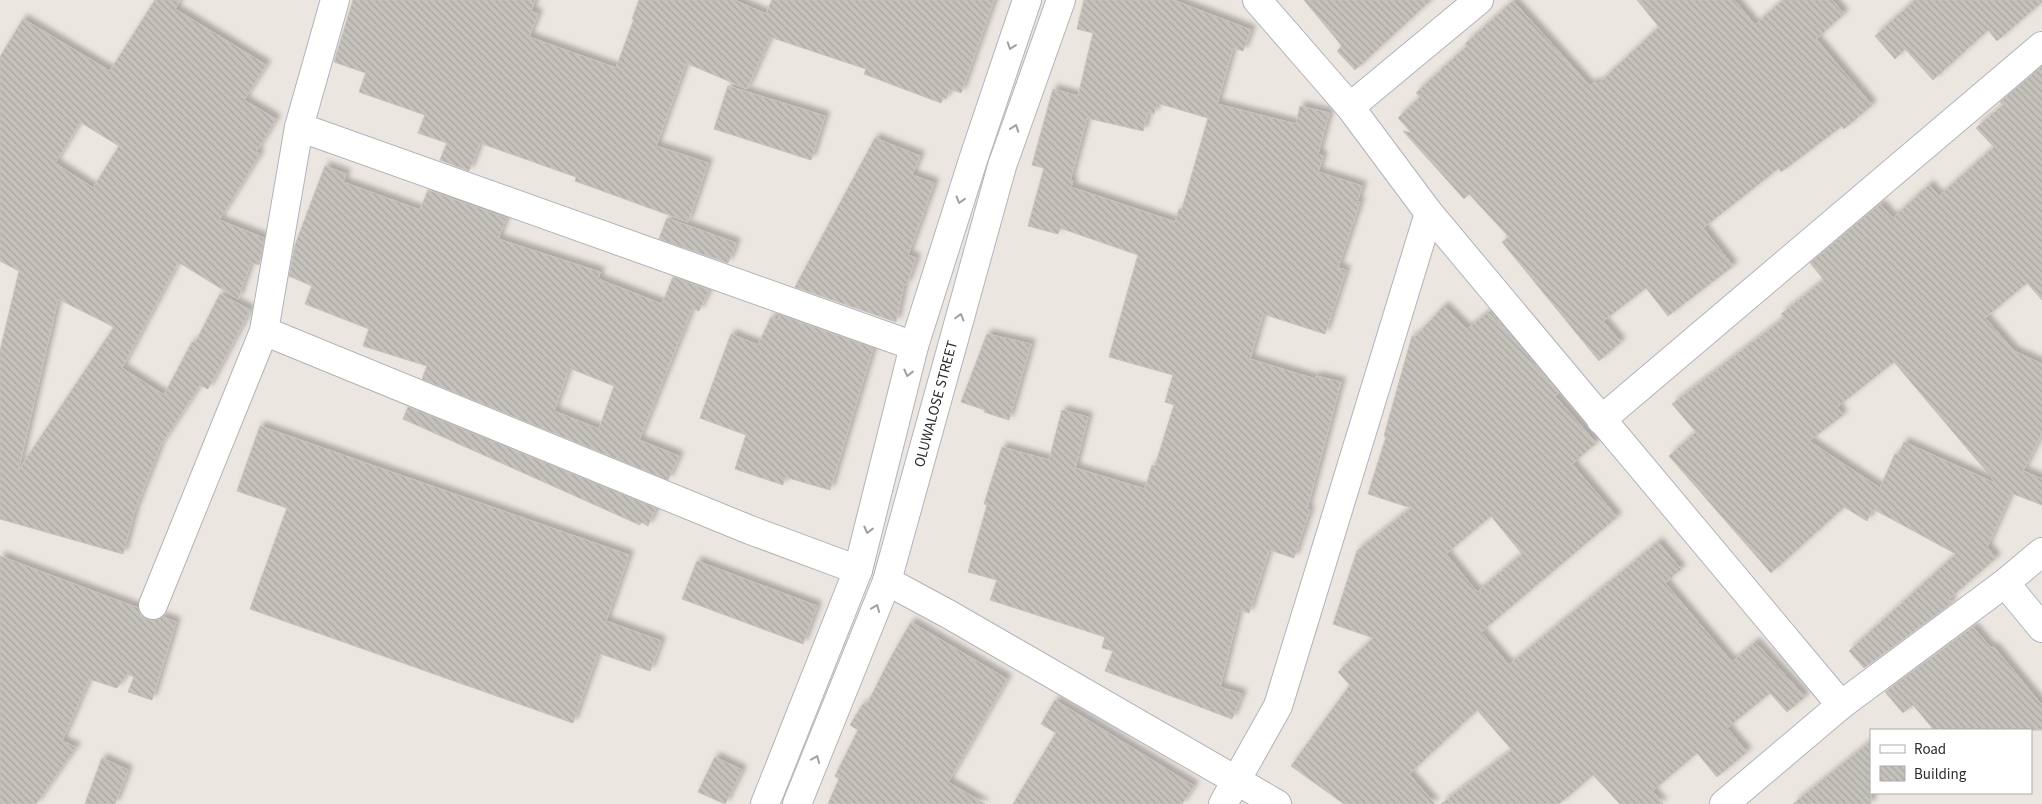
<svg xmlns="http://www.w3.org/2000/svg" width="2042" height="804" font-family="'Source Sans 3',sans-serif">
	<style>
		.building { fill: url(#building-back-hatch); stroke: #c8c2ba; fill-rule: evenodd; filter: url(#shadow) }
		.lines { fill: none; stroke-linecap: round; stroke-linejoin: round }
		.minor-casing { stroke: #b1b3bb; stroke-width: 30 }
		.tertiary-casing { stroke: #b1b3bb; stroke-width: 30 }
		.minor { stroke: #fff; stroke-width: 28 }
		.tertiary { stroke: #fff; stroke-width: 28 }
		.oneway { stroke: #a0a0a0 }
		.labels { text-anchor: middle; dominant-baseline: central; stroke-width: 4; stroke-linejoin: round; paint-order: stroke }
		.street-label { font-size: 15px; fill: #2c2c2c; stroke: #fff }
	</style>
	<defs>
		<pattern id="building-back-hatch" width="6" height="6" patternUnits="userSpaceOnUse" patternTransform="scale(1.25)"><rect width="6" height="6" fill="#c5c1bb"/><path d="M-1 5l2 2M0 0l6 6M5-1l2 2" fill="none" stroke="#a9a6a1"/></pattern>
		<filter id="shadow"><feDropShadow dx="4.5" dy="-4.5" stdDeviation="2.5" flood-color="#0004"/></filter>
	</defs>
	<rect width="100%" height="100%" fill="#ece6e0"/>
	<g class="building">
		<path d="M155,0H180L175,9L266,65L244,100L276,119L256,152L260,154L219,220L264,238L259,265L251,262L238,299L178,262L122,368L164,395L192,342L195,343L220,294L250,310L208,389L200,385L160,446L135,510L123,554L0,519V351L19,271L0,261V57L23,19L110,71ZM80,122L119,146L93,188L55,163ZM58,299L114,327L18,471Z"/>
		<path d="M353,0H535L531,11L538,14L529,37L616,68L634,19H632L639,0H734L766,14L772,0H994L961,93L950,89L946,99L943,97L941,103L864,74L866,69L770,37L747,89L686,63L656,146L708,163L688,222L575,181L576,177L480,143L469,171L440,160L447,143L418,133L425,115L359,92L366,73L334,62Z"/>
		<path d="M1084,0H1173L1251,30L1243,51L1233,48L1217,104L1296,124L1300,106L1329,113L1318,154L1323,156L1318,172L1362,186L1357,202H1360L1338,268L1346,270L1325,334L1263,314L1250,359L1315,379L1316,376L1341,382L1307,509L1310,510L1294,558L1269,550L1249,613L1239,610L1220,687L1242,694L1232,719L1105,671L1113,651L1102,648L1105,637L990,600L997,580L968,572L987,505L984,504L1002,447L1049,460L1062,410L1088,417L1075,468L1145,489L1152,465L1155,466L1174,405L1165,402L1173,375L1109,357L1138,255L1060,228L1058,234L1028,226L1044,168L1032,165L1053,89L1078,96L1093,33L1077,29ZM1157,103L1208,118L1182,209H1179L1175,222L1071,187L1073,181H1070L1087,118L1143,131L1148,112L1154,114Z"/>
		<path d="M1304,0H1431L1355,70L1337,51L1342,46Z"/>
		<path d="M1637,0H1734L1755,25L1783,0H1832L1844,14L1816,39L1872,105L1844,129L1842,126L1781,172L1779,168L1703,228L1733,266L1668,316L1646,288L1603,321L1621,342L1599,361L1502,242L1509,237L1469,194L1464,199L1403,131L1412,133L1398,118L1420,97L1416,93L1467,46L1465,44L1513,1L1590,86L1595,82L1597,85L1659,27Z"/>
		<path d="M1915,0H2042V2L1997,41L1988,30L1933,80L1905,49L1895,59L1875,36Z"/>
		<path d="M2042,66V300L2027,283L1985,318L2014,351L2042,364V433L2023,471L2042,479V505L2011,493L1987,547L1996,558L1949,599L1952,603L1864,668L1849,651L1956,554L1873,509L1867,521L1844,507L1771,573L1669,456L1696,432L1672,404L1784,318L1781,314L1824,280L1810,263L1880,204L1893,218L1929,185L1939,196L1994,147L1976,128L2003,105L2000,102ZM1894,362L1997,484L1904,442L1898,455L1895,454L1880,488L1809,441L1843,415L1837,407Z"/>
		<path d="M728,86L825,116L811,160L714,129Z"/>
		<path d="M875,138L920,156L912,175L934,183L908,255L916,258L907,284H904L896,322L795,287Z"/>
		<path d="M325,166L346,174L343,182L420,210L428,190L506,218L498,239L600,272L598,279L662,304L673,277L709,290L699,311L692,308L639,440L679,456L668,480L422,379L427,366L363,346L369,329L305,304L312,286L289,276L295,245ZM569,368L614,386L599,429L554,411Z"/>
		<path d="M667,218L736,243L728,263L659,239Z"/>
		<path d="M1444,306L1467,329L1490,311L1559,393L1555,396L1596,443L1572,464L1617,517L1481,632L1509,665L1658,542L1681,569L1665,583L1732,662L1755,642L1805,697L1787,712L1770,693L1727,728L1747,752L1717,777L1697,753L1652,791L1663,804H1620L1593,775L1559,804H1441L1512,750L1477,710L1409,774L1435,804H1344L1291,766L1350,685L1338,672L1373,638L1333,624L1357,551L1411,508L1368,494L1386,437L1384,436L1412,336H1416ZM1491,516L1522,554L1477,592L1446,554Z"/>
		<path d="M780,315L873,348L830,490L785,477L783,485L735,469L746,435L700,418L731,334L758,345L771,317L777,320Z"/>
		<path d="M987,334L1031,344L1009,420L984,412L985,410L961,402Z"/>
		<path d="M408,407L656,508L648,526L641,522L640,525L403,419Z"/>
		<path d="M260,426L629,555L606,621L661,641L650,671L598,653L573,723L250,609L287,508L237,491Z"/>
		<path d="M0,556L138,608L141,615L148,620H156L163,617L176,622L152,700L128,692L134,677L127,674L117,688L89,679L62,741L76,747L36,804H0Z"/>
		<path d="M697,561L817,606L803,644L682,599Z"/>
		<path d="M911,622L1007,679L948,782L985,804H828L839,779L835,776L858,730L850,725L863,704L866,706L891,657Z"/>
		<path d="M1973,627L1991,648L1994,647L2042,705V730H1934L1913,705L1903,713L1885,692Z"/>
		<path d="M1055,700L1194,786L1182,804H1013L1056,733L1041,724Z"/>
		<path d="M1871,741V804H1793Z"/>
		<path d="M715,757L742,770L725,804L698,792Z"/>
		<path d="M102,758L128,770L115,804H85Z"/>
	</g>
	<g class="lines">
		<defs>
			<g id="minor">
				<path d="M1257,0L1350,107L1429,213L1841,705"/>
				<path d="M1350,107L1479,0"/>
				<path d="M299,127L914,346"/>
				<path d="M264,331L750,530L858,570"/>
				<path d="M1601,420L2042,46"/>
				<path d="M887,581L950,615L1277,804"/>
				<path d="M2005,583L2042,628"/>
				<path d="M153,605L264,331L299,127L335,0"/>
				<path d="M1223,804L1278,706L1429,213"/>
				<path d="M1724,804L1841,705L2005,583L2042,552"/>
			</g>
			<g id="tertiary">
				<path d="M765,804L858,570L914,346L974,157L1027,0"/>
				<path d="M797,804L887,581L1002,166L1061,0"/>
			</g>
		</defs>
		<use href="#minor" class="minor-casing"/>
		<use href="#tertiary" class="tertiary-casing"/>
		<use href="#minor" class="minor"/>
		<use href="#tertiary" class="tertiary"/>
	</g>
	<defs><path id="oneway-chevron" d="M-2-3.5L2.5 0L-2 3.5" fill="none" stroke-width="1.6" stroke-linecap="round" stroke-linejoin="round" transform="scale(1.25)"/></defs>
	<g class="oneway">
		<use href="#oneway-chevron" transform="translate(1011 46) rotate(109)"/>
		<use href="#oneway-chevron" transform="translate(1015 128) rotate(-70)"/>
		<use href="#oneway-chevron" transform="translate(960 200) rotate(107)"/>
		<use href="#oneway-chevron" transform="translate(960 317) rotate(-75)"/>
		<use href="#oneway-chevron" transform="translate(908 373) rotate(104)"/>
		<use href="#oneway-chevron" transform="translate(868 530) rotate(104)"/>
		<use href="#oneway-chevron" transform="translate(876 608) rotate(-68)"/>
		<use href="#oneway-chevron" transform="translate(816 759) rotate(-68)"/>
	</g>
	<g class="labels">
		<g class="street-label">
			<text transform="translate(936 404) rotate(-75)">OLUWALOSE STREET</text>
		</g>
	</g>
	<rect x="1870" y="729" width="162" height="65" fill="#ffffff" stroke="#ababab"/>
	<rect x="1880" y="745" width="25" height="8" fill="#ffffff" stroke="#ababab"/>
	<text x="1914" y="754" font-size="15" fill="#2c2c2c">Road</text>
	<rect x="1880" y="766" width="25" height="15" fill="url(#building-back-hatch)" stroke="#ababab"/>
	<text x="1914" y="779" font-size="15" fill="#2c2c2c">Building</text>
</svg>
